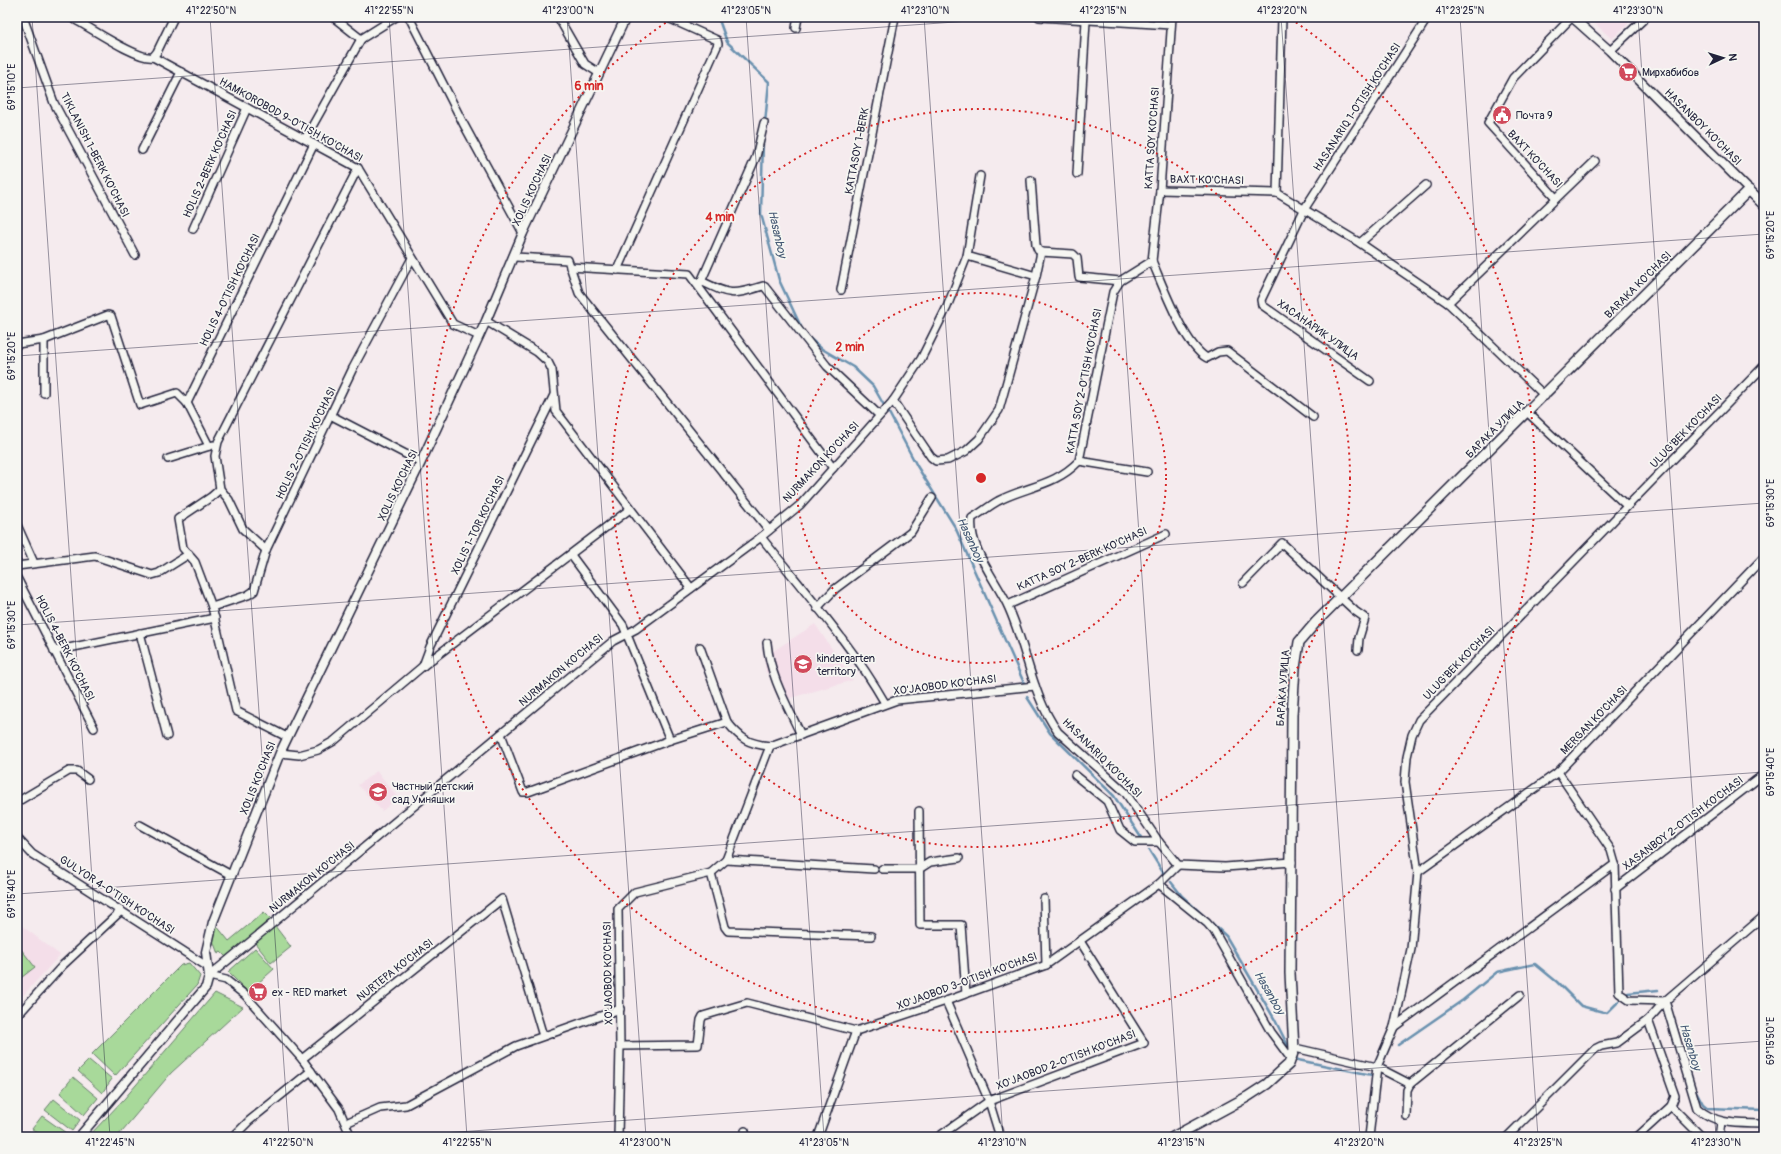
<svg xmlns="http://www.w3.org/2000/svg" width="1781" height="1154" font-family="Pangolin,sans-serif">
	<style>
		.built { fill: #f4dee9 }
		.green { fill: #a8d99a; stroke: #657e6a }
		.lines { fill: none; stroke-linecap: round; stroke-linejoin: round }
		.stream { stroke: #6a91af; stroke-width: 2.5 }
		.minor-casing { stroke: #22223b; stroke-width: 10 }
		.tertiary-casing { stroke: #22223b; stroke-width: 11 }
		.secondary-casing { stroke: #22223b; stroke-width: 12 }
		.minor { stroke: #f6f6f2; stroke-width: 7 }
		.tertiary { stroke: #f6f6f2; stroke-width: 8 }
		.secondary { stroke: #f6f6f2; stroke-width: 9 }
		.ticks { fill: none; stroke: #22223b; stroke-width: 1; stroke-opacity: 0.45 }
		.ring { fill: none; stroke: #d62828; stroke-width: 2; stroke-dasharray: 2 4 }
		.labels { text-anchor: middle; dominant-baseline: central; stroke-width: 3.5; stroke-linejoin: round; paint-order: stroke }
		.poi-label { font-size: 11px; fill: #22223b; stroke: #f6f6f2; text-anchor: start }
		.street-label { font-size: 11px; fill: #22223b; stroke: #f6f6f2 }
		.water-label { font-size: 12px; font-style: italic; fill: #465a75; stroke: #f6f6f2 }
		.centre { fill: #d62828; stroke: #f6f6f2; stroke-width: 2 }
		.ring-label { font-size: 12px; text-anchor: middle; font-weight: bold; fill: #d62828; stroke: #f6f6f2; stroke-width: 3.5; stroke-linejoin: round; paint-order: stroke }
		.neatline { fill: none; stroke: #22223b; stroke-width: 1.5 }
		.ticks-label { font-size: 10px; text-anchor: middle; fill: #22223b }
	</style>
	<rect width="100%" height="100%" fill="#f5ebee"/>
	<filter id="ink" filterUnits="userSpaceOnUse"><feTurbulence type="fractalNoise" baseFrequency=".025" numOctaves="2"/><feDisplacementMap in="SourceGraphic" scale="8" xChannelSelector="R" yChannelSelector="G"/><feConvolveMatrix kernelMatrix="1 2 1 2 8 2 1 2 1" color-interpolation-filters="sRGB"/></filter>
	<g filter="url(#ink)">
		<g class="built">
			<path d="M1588,17H1635L1612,39Z"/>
			<path d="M815,624L853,680L787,699L774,672L766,673L764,657Z"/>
			<path d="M377,771L398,798L382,811L358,785Z"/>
			<path d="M17,922L60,955L17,1002Z"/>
		</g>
		<g class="green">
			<path d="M264,912L272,920L226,957L221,952L218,954L212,938L216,925L229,941Z"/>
			<path d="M275,926L291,947L271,963L255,943Z"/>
			<path d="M17,944L35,967L17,981Z"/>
			<path d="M255,948L274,969L248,992L228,972Z"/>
			<path d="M189,963L200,976L197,985L115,1076L92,1054L181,965Z"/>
			<path d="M215,993L243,1007L171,1073L117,1137H88L124,1099Z"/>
			<path d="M89,1060L112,1079L102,1093L78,1071Z"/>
			<path d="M73,1077L98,1098L84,1115L60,1093Z"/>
			<path d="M54,1099L80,1120L72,1131L45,1110Z"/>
			<path d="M42,1116L69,1135L67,1137H44L32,1129Z"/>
		</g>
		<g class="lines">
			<g class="stream">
				<path d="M718,17L727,42L769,82L765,123"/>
				<path d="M763,142L761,214L779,280L803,331"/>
				<path d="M807,336L822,349L853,367L873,386L885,407"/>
				<path d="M888,411L917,466L955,527L1024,683"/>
				<path d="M1027,697L1050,733L1114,796L1142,839"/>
				<path d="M1149,850L1164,874"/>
				<path d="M1171,882L1182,896L1226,936L1275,1020L1291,1052"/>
				<path d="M1628,993L1658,990"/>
				<path d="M1398,1045L1463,1000L1497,972L1535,964L1557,982L1581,1006L1607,1013L1621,999"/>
				<path d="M1294,1056L1298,1060L1372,1075"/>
				<path d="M1695,1089L1703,1104L1708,1108L1764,1110"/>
			</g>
			<defs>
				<g id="minor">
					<path d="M23,17L54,103L135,255"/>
					<path d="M70,17C87,25 138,61 153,57L358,168L453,324L479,336"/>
					<path d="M333,17L361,39L396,17"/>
					<path d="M409,17L463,123L523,233"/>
					<path d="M558,17L585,64L599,73"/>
					<path d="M1039,17L1171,25"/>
					<path d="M796,28L798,17"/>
					<path d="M1610,51L1646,17"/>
					<path d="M153,57L157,52L174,17"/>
					<path d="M305,139L361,39"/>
					<path d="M142,150L181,72"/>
					<path d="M1077,174L1086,21"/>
					<path d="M1031,180L1036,245L1038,250L1041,252"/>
					<path d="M1160,190L1277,193L1360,243L1448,303L1545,396"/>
					<path d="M1277,193L1282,17"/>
					<path d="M1556,198L1488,123L1513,78L1572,17"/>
					<path d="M193,229L247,108"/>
					<path d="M1360,243L1426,185"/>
					<path d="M967,256L1036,276L1041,252L1073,254L1077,258L1079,277L1120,281"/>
					<path d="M515,257L568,260L579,293L769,530"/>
					<path d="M1152,261L1120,281L1113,292L1079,461C1055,486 1027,486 998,501C989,506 981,513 972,518C968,547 995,579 1007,604C1027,646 1031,695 1058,732L1125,792L1159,842L1178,865L1225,867L1292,862"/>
					<path d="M1152,261L1160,190L1172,17"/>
					<path d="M1152,261C1163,286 1184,345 1207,358L1218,352L1227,351L1313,417"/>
					<path d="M570,267L689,274L833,468"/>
					<path d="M617,270L718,44L717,40L666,17"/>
					<path d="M701,281C730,295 731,296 763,286L765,287L827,366L879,415"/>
					<path d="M700,284L756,157L764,123"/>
					<path d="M841,290L895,17"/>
					<path d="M1448,303L1595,161"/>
					<path d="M486,321L537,352L548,362L552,370L556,411L691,588"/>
					<path d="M17,344L44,340L108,315L111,316L140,405L177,393L187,403"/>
					<path d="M1370,381L1262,305L1261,300L1305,208L1428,17"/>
					<path d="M44,393V340"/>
					<path d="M893,401L931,457L936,461L948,460L966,451L979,439L999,410L1036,276"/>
					<path d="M1528,413L1627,506"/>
					<path d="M332,416L421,462"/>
					<path d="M209,446L187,403L314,144"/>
					<path d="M168,459L213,445"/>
					<path d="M1079,461L1147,472"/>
					<path d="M220,489L211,497L178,519L183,548L195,562L212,607L236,711L287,737"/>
					<path d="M17,525L34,563"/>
					<path d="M761,537C803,590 852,645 885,703"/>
					<path d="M266,550L243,529L229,500L220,489L215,456L218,442L358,168"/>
					<path d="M571,555L623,625L670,740"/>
					<path d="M17,566L95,556L152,575L159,573L189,554"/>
					<path d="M17,578L94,728"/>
					<path d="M1243,583L1282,543L1355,611L1365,618L1359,638L1358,650"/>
					<path d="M1008,605L1166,534"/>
					<path d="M212,607L248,595L254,591L266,550L353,368L412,258"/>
					<path d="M817,608L835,589L911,532L932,498"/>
					<path d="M140,633L167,736"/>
					<path d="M767,643C770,676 787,705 801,735"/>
					<path d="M700,647L727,722"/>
					<path d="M54,651L215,618"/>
					<path d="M423,666L630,509"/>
					<path d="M501,734L523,792H528L670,740L727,722C741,739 748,744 770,746L897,700L1035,686"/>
					<path d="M280,753L299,755L318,750L334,741L423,666L430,647L554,395"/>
					<path d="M1558,772L1611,850L1615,864L1619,993L1629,1000L1665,1001"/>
					<path d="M1075,775L1107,801L1120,830L1135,842H1159"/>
					<path d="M17,802L69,771H77L88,779"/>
					<path d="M919,811L920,925H961L966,994"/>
					<path d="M140,825L231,875"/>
					<path d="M17,838L32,854L208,967"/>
					<path d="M726,860L874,869"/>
					<path d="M882,869H919L930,862L959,858"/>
					<path d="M1418,872L1558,772L1764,557"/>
					<path d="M711,873L725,927L728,931L871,936"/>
					<path d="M1159,884L1207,923L1214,931L1271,1032L1291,1059"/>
					<path d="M1615,889L1764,774"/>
					<path d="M1044,899L1046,965"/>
					<path d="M209,976L613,641L636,629L761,537L800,505L893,401L921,359L947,307L967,256L980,176"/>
					<path d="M209,976L226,980L245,995L302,1059L339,1109L351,1137"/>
					<path d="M946,1001L989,1101L1000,1137"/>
					<path d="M1665,1001L1697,1108C1718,1126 1738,1123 1764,1124"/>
					<path d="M17,1016L63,965L121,911"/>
					<path d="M1648,1020L1675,1096L1671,1106L1702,1137"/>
					<path d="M1394,1027L1615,864"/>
					<path d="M620,1046L698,1045L701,1020L703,1016L747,1003L856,1031L946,1001L1046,965L1159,884L1178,865"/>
					<path d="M1295,1048L1377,1067L1410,1084"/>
					<path d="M302,1059L502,899L543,1036"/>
					<path d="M1406,1116L1407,1090L1410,1084L1520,995"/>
					<path d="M346,1123L380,1108L406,1105L516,1046L620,1009"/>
					<path d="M745,1131L746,1137"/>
					<path d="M233,1137L249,1121L311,1071"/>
					<path d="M618,1137L620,1046L618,909L635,892L711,873L726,860L770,746"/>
					<path d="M818,1137L856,1031"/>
					<path d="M938,1137L989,1101L1144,1043L1080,941"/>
					<path d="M1369,1137L1377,1067L1394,1027L1411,949L1418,872L1405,782L1407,757L1412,735L1419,720L1764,366"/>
					<path d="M1507,1137L1595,1049L1601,1046L1617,1043L1648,1020L1665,1001L1764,916"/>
					<path d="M1637,1137L1671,1106"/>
					<path d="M1719,1137L1721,1122"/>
				</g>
				<g id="tertiary">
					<path d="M1572,17L1610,51L1749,190"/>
					<path d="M79,1137L206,987L209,976L206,952L213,922L280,753L421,462L486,321L523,233L626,17"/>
				</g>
				<path id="secondary" d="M1173,1137L1247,1097L1267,1084L1289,1064L1294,1050L1290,973L1292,715L1295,668L1299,642L1316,622L1749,190L1764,205"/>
			</defs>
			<use href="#minor" class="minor-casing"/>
			<use href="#tertiary" class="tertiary-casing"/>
			<use href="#secondary" class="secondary-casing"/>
			<use href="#minor" class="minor"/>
			<use href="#tertiary" class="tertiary"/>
			<use href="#secondary" class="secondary"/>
		</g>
	</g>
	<path class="ticks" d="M32,17L110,1137M210,17L289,1137M389,17L467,1137M567,17L646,1137M746,17L824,1137M924,17L1003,1137M1103,17L1181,1137M1281,17L1360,1137M1460,17L1538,1137M1638,17L1716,1137M17,88L1026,17M17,356L1764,234M17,625L1764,503M17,894L1764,772M386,1137L1764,1041"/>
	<g class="ring">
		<circle cx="981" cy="478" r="185"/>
		<circle cx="981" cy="478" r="369"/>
		<path d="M1291 19A554 554 0 1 1 671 19"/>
	</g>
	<defs>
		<symbol id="supermarket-disc" viewBox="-11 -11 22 22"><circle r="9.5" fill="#d1495b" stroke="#f6f6f2"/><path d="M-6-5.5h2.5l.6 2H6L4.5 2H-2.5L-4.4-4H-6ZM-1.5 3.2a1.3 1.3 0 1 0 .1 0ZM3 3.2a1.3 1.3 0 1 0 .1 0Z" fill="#fff"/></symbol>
		<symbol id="civic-disc" viewBox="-11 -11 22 22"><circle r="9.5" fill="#d1495b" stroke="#f6f6f2"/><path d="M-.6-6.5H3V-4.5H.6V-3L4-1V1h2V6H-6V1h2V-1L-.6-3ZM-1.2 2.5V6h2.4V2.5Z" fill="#fff"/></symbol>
		<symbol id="school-disc" viewBox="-11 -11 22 22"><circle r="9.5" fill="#d1495b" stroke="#f6f6f2"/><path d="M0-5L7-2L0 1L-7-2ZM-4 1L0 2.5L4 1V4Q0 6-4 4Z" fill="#fff"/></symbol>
	</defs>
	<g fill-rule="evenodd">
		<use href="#supermarket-disc" x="1617" y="61" width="22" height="22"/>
		<use href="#civic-disc" x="1491" y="104" width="22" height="22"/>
		<use href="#school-disc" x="792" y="653" width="22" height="22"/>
		<use href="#school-disc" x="367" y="781" width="22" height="22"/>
		<use href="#supermarket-disc" x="247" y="981" width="22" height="22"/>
	</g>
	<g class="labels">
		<g class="poi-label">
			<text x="1642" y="72">Мирхабибов</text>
			<text x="1516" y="115">Почта 9</text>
			<text x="817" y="658">kindergarten<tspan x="817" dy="13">territory</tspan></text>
			<text x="392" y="786">Частный детский<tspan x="392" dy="13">сад Умняшки</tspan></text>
			<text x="272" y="992">ex - RED market</text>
		</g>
		<g class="street-label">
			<text transform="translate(1357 107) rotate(-57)">HASANARIQ 1-O'TISH KO'CHASI</text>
			<text transform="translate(291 120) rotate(29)">HAMKOROBOD 9-O'TISH KO'CHASI</text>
			<text transform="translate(1703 127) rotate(45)">HASANBOY KO'CHASI</text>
			<text transform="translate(1152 138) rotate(-86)">KATTA SOY KO'CHASI</text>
			<text transform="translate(857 151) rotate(-79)">KATTASOY 1-BERK</text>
			<text transform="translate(95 155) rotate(63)">TIKLANISH 1-BERK KO'CHASI</text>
			<text transform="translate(1535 159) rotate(47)">BAXT KO'CHASI</text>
			<text transform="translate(210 164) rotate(-66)">HOLIS 2-BERK KO'CHASI</text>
			<text transform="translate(1207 180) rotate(1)">BAXT KO'CHASI</text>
			<text transform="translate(532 190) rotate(-65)">XOLIS KO'CHASI</text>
			<text transform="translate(1638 285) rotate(-45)">BARAKA KO'CHASI</text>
			<text transform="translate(230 290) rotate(-64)">HOLIS 4-O'TISH KO'CHASI</text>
			<text transform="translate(1318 330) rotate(35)">ХАСАНАРИК УЛИЦА</text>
			<text transform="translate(1084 381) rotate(-79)">KATTA SOY 2-O'TISH KO'CHASI</text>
			<text transform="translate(1495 429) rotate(-45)">БАРАКА УЛИЦА</text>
			<text transform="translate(1686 431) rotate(-46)">ULUG'BEK KO'CHASI</text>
			<text transform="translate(306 443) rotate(-64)">HOLIS 2-O'TISH KO'CHASI</text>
			<text transform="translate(821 462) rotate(-47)">NURMAKON KO'CHASI</text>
			<text transform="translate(398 485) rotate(-64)">XOLIS KO'CHASI</text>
			<text transform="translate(478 525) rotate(-64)">XOLIS 1-TOR KO'CHASI</text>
			<text transform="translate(1082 559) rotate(-24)">KATTA SOY 2-BERK KO'CHASI</text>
			<text transform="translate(65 648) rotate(63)">HOLIS 4-BERK KO'CHASI</text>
			<text transform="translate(1459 663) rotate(-46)">ULUG'BEK KO'CHASI</text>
			<text transform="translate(561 670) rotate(-40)">NURMAKON KO'CHASI</text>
			<text transform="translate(945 685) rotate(-7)">XO'JAOBOD KO'CHASI</text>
			<text transform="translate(1283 688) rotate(-86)">БАРАКА УЛИЦА</text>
			<text transform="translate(1594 720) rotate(-46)">MERGAN KO'CHASI</text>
			<text transform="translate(1102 758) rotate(45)">HASANARIQ KO'CHASI</text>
			<text transform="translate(258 778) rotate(-68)">XOLIS KO'CHASI</text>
			<text transform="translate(1683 823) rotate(-37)">XASANBOY 2-O'TISH KO'CHASI</text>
			<text transform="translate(312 877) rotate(-39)">NURMAKON KO'CHASI</text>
			<text transform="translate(117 895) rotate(33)">GULYOR 4-O'TISH KO'CHASI</text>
			<text transform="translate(395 970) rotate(-38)">NURTEPA KO'CHASI</text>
			<text transform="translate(608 973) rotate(-91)">XO'JAOBOD KO'CHASI</text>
			<text transform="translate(967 981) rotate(-20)">XO'JAOBOD 3-O'TISH KO'CHASI</text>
			<text transform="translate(1066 1060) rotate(-21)">XO'JAOBOD 2-O'TISH KO'CHASI</text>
		</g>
		<g class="water-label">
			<text transform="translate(777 234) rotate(77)">Hasanboy</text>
			<text transform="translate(970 540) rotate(65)">Hasanboy</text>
			<text transform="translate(1269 993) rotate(60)">Hasanboy</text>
			<text transform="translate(1690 1047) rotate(73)">Hasanboy</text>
		</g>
	</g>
	<circle cx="981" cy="478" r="6" class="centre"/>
	<g class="ring-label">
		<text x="589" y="90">6 min</text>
		<text x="720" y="221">4 min</text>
		<text x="850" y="351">2 min</text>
	</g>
	<rect width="1781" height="1154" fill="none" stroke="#f6f6f2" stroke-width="44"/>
	<g transform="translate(1723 58) rotate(86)" stroke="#f6f6f2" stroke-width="3" paint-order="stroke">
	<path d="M0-3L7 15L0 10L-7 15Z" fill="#22223b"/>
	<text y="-6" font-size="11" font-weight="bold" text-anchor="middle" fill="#22223b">N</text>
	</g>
	<rect x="22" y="22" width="1737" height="1110" class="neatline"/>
	<g class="ticks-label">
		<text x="211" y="14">41°22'50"N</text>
		<text x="389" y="14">41°22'55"N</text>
		<text x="568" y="14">41°23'00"N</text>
		<text x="746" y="14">41°23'05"N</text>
		<text x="925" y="14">41°23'10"N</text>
		<text x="1103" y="14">41°23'15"N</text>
		<text x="1282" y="14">41°23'20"N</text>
		<text x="1460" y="14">41°23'25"N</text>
		<text x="1638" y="14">41°23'30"N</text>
		<text transform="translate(11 87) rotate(-90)" y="4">69°15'10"E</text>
		<text transform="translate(1770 235) rotate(-90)" y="4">69°15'20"E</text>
		<text transform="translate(11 356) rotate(-90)" y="4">69°15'20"E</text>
		<text transform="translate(1770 503) rotate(-90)" y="4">69°15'30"E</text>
		<text transform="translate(11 625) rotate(-90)" y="4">69°15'30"E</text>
		<text transform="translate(1770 772) rotate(-90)" y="4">69°15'40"E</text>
		<text transform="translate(11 894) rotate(-90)" y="4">69°15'40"E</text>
		<text transform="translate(1770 1041) rotate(-90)" y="4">69°15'50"E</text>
		<text x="110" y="1146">41°22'45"N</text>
		<text x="288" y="1146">41°22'50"N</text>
		<text x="467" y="1146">41°22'55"N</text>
		<text x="645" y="1146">41°23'00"N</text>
		<text x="824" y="1146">41°23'05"N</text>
		<text x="1002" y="1146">41°23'10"N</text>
		<text x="1181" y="1146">41°23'15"N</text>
		<text x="1359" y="1146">41°23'20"N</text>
		<text x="1538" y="1146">41°23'25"N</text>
		<text x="1716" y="1146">41°23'30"N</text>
	</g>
</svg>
